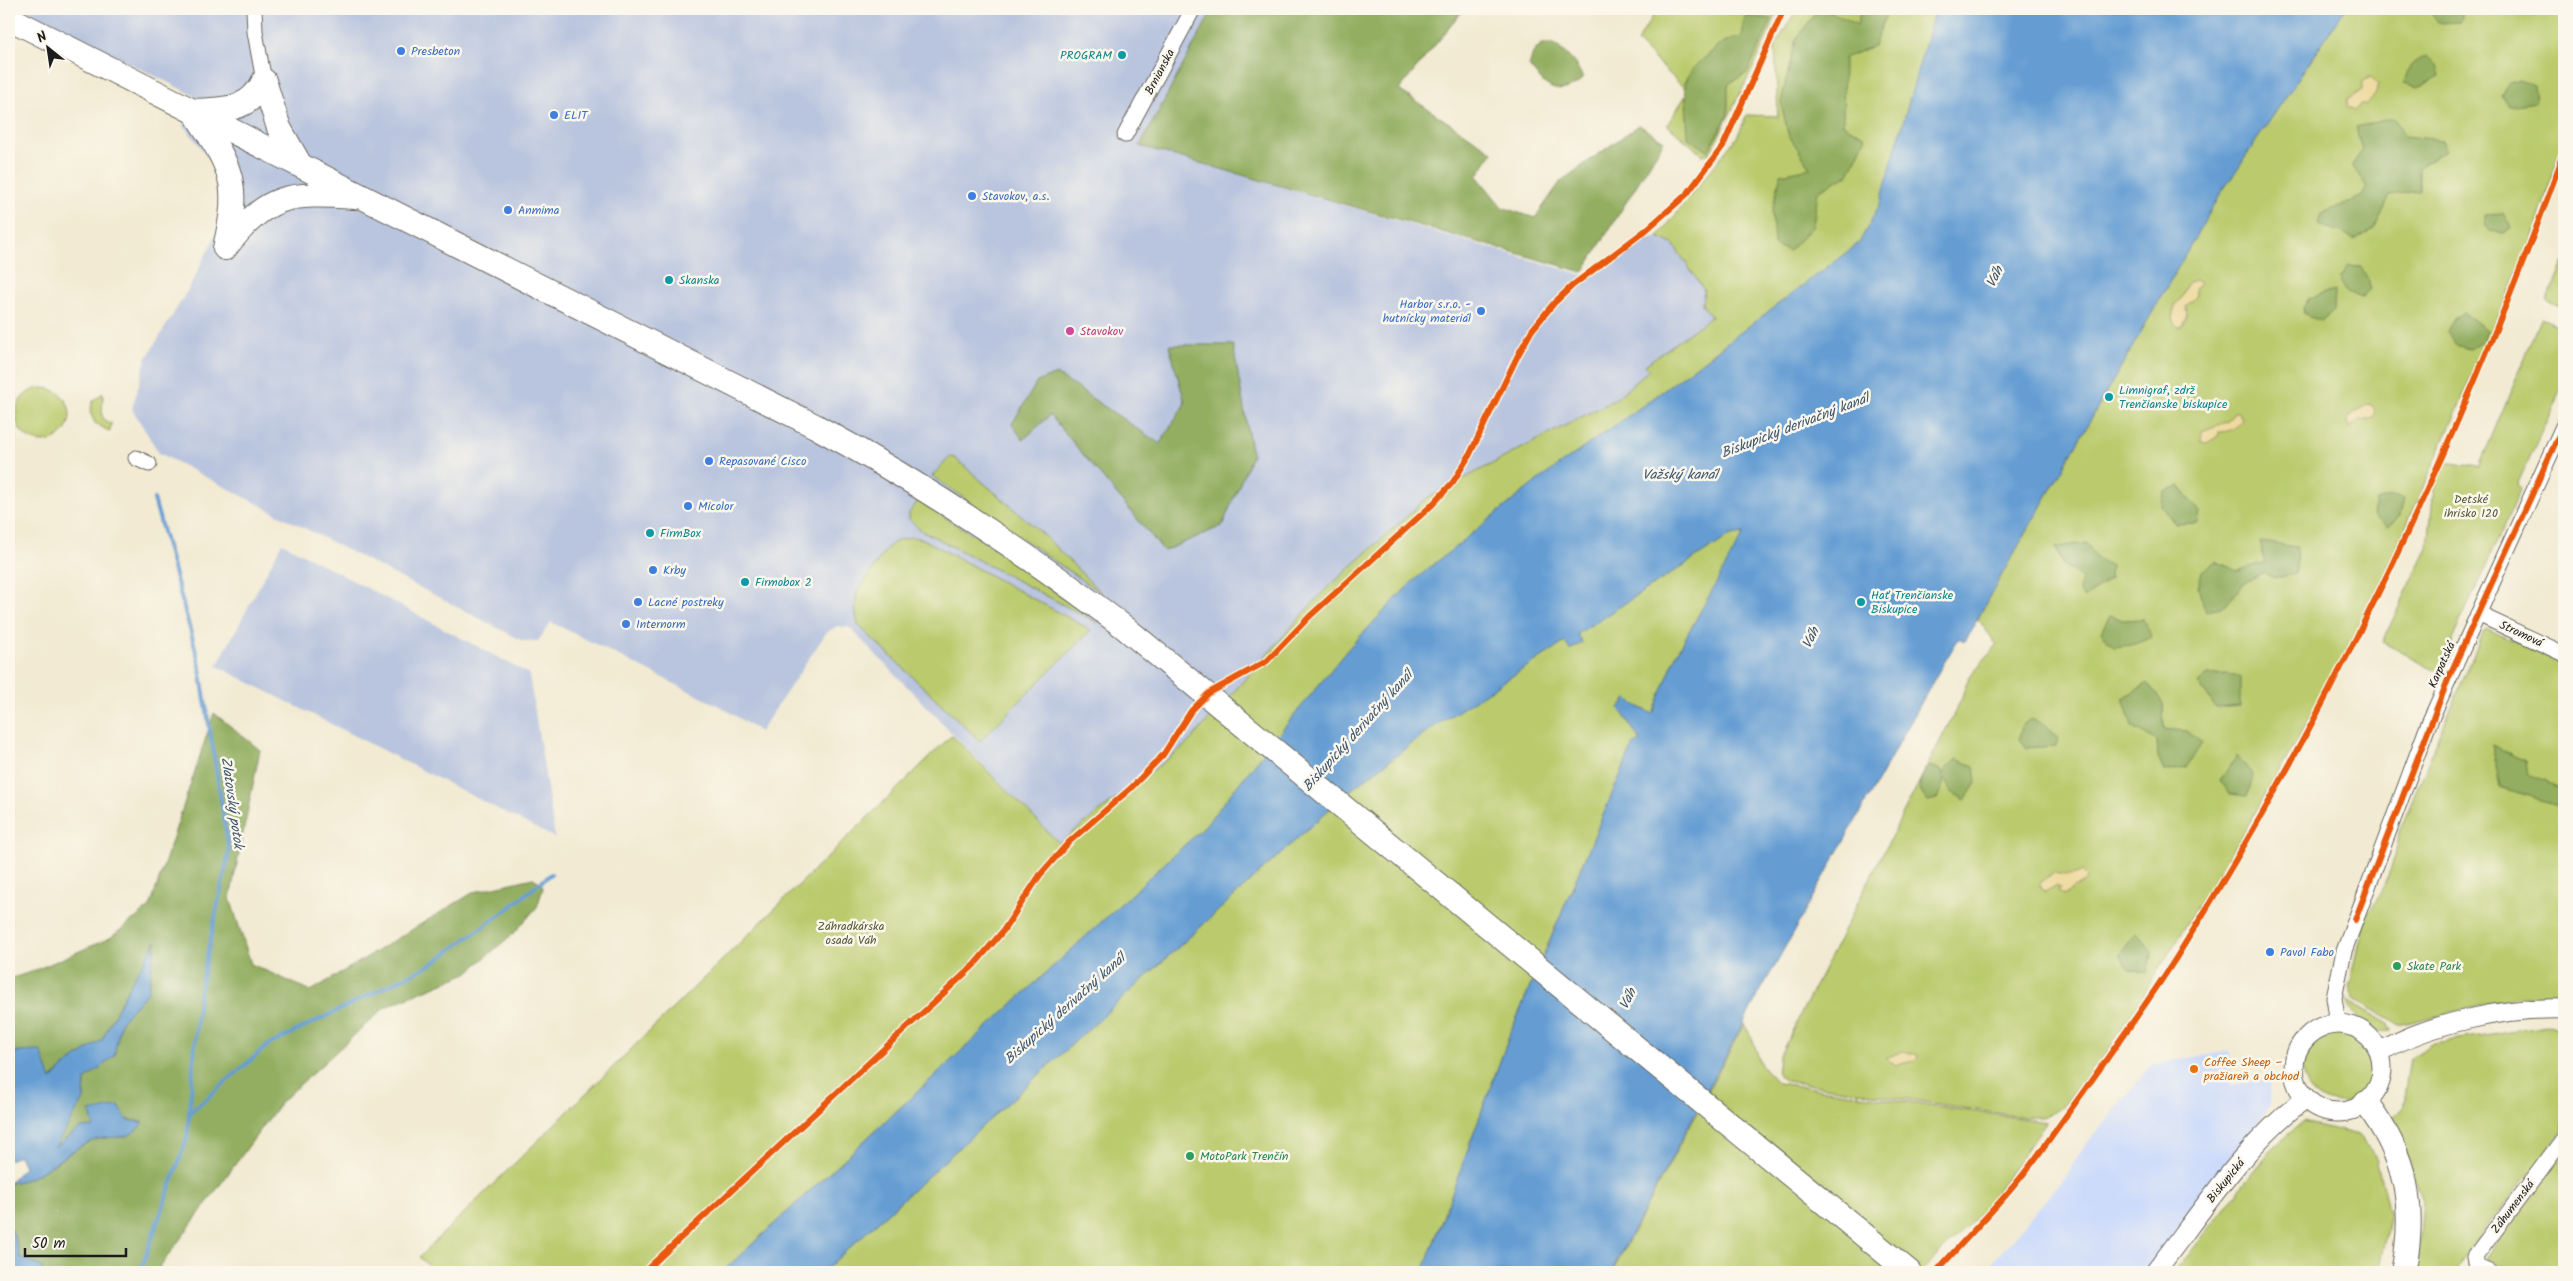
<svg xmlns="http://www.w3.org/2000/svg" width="2573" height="1281" font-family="Kalam,sans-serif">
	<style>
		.built { fill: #cddbfa }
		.industrial { fill: #b9c5de }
		.green { fill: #baca6c; stroke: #6b7344 }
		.forest { fill: #93ae60; stroke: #58653e }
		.sand { fill: #eeda9e; stroke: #857b5d }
		.water { fill: #659dd3; stroke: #405c78 }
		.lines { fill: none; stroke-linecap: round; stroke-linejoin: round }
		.stream { stroke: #659dd3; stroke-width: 4 }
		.minor-casing { stroke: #67645c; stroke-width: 17 }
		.tertiary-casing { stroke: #67645c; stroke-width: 21 }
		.primary-casing { stroke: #67645c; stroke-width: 26 }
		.minor { stroke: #fff; stroke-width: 15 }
		.tertiary { stroke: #fff; stroke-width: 19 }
		.primary { stroke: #fff; stroke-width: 24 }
		.cycleway-casing { stroke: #fbf7ec; stroke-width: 9 }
		.cycleway { stroke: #e8590c; stroke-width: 6 }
		.shop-dot { fill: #3f7fe0; stroke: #fbf7ec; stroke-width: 2 }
		.culture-dot { fill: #0f9aa8; stroke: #fbf7ec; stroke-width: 2 }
		.hotel-dot { fill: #d1479c; stroke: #fbf7ec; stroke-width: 2 }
		.leisure-dot { fill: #2e9e5b; stroke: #fbf7ec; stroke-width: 2 }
		.food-dot { fill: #e8710a; stroke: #fbf7ec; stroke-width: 2 }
		.labels { text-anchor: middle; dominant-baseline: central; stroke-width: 5; stroke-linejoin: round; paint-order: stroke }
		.shop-label { font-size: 12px; fill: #366cbe; stroke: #fbf7ec; text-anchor: start }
		.culture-label { font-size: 12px; fill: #0d838f; stroke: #fbf7ec; text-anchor: start }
		.street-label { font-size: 12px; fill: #1c1c1c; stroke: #fbf7ec }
		.hotel-label { font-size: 12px; fill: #b23c85; stroke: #fbf7ec; text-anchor: start }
		.park-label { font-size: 12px; fill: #535938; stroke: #fbf7ec }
		.leisure-label { font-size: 12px; fill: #27864d; stroke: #fbf7ec; text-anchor: start }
		.food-label { font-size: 12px; fill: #c56008; stroke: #fbf7ec; text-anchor: start }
		.water-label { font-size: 14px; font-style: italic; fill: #3d566e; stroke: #fbf7ec }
	</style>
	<rect width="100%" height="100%" fill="#fbf7ec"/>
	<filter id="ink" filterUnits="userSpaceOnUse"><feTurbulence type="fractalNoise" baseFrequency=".02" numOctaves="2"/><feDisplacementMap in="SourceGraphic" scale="10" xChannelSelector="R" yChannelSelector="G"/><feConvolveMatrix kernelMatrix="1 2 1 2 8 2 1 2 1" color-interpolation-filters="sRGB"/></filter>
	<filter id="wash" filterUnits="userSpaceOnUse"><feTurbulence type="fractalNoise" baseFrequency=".0096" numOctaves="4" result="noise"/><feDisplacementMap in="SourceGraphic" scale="20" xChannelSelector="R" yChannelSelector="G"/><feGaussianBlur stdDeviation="1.12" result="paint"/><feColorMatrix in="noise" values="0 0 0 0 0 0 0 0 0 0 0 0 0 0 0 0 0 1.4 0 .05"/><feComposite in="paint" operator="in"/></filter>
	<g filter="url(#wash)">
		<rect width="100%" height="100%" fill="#f2ead2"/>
		<path class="built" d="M2230,1051V1085L2270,1079L2269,1108L2146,1272H1991L1987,1269L2068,1173L2079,1153L2153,1064Z"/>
		<g class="industrial">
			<path d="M21,9H1213L1141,146L1590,277L1642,241L1658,237L1673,244L1704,290L1730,340L1537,481L1346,572L1322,593L1187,744L1059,843L850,628L837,626L826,633L760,732L725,709L551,622L538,641H523L159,453L132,409L146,359L192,283L230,205L220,173L184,125L195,96Z"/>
			<path d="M282,543L529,674L555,838L217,666Z"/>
		</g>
		<g class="green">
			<path d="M1657,9H1779L1754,66L1710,153L1703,155L1667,125L1688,92L1637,42Z"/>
			<path d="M1797,9H1935L1880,204L1859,243L1659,394L1537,481L1412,582L1348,649L1203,828L722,1272H435L419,1257L952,735L1059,843L1187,744L1322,593L1427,498L1614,400L1649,370L1645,365L1711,317L1702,304L1704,290L1673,244L1658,237L1737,137L1747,115L1778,116L1775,46Z"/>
			<path d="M2345,9H2564V142L2530,244L2358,636L2244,832L2108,1051L2062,1107L2043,1117H2023L1786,1081L1777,1074L1779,1057L1962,698C1966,675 1983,662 1997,645L1978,619L1989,597L2219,196Z"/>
			<path d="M2564,262V308L2547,300Z"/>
			<path d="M2541,319L2564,329V383L2517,485L2521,488L2438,671L2382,642L2428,547L2434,486L2444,462L2479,467Z"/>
			<circle cx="43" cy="415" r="27"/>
			<path d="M103,393L102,416L105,421L111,423L110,432L95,423L90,412L93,401Z"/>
			<path d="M950,457L955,458L1045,536L1102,594L932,476Z"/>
			<path d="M918,501L984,541L1098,623L919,529L909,519V513Z"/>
			<path d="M1745,533L1676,655L1653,714L1635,705L1628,698L1619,708L1641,741L1633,745L1510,1034L1423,1272H823L1348,792L1438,724L1565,642L1570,650L1582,642L1577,634L1731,535Z"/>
			<path d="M912,537L923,539L1091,630L980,741L858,625L855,609L857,592L887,548L898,540Z"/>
			<path d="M2485,628L2564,663V998L2523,997L2497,1001L2399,1025L2354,999L2349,988L2366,915C2382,897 2398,855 2399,832Z"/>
			<path d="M2347,1000L2387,1023L2391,1031C2370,1035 2354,1018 2347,1000Z"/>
			<path d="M1744,1024L1752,1038L1761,1065L1778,1083L2046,1122L1985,1208L1921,1272H1612Z"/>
			<path d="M2548,1025L2554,1026L2557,1030L2564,1081V1129L2465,1255L2454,1272H2417L2423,1200L2392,1118L2402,1110L2410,1058L2434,1043Z"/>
			<circle cx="2338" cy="1067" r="36"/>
			<path d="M2303,1122L2359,1135L2376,1157L2390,1218L2379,1272H2175L2273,1147Z"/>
			<path d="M2564,1152V1272H2516L2486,1258Z"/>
		</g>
		<g class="forest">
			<path d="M1213,9H1464L1399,90L1493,152L1477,176L1502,207L1535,218L1561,181L1639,125L1664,141L1583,272L1140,146Z"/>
			<path d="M1819,9H1825L1858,25L1860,9H1888L1874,46L1844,58L1843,124L1866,137L1849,174L1818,191L1813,226L1789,251L1774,245L1772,211L1781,174L1810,168L1788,134L1781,102L1796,39Z"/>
			<path d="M2428,9H2463L2461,22L2438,23Z"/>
			<path d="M1745,16L1772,19L1747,73L1728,84V114L1708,151L1688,138L1685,83L1692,69L1723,42L1742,37Z"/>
			<path d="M1541,44H1554C1567,54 1577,63 1583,79C1558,99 1547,89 1529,66L1533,53Z"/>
			<path d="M2428,57L2437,66L2440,77L2418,87L2404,83C2409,66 2411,61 2428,57Z"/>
			<path d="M2519,80L2534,86L2536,102L2509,106L2501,95L2509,83Z"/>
			<path d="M2394,118L2405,136L2442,140L2446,150L2419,167V191L2390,195L2375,228L2354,240L2344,233L2318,225L2321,214L2362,196L2367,187L2352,165L2362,151L2356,127Z"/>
			<path d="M2503,213L2511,228L2503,233L2490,231L2485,225V214Z"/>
			<path d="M2348,266L2361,267L2369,281L2370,289L2361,298L2346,291L2339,279Z"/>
			<path d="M2335,290L2334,310L2321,321L2304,315L2303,308L2309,298Z"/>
			<path d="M2463,312L2487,330L2483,341L2470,349L2455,345L2447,331L2454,319Z"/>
			<path d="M1169,345H1233L1252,455L1222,526L1164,551L1050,415L1023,440L1012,424L1037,382L1056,374L1160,444L1185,403Z"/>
			<path d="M2179,486L2200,512L2198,523L2175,524L2162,506L2164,491Z"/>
			<path d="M2392,496L2404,499L2400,516L2387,527L2373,515L2376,501Z"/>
			<path d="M2260,542L2297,547L2296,574L2274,578L2264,572L2244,583L2226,605L2206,612L2198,588L2202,571L2216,561L2237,571L2265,562Z"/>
			<path d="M2086,543L2097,558L2111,566L2110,579L2084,598L2079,591L2082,578L2063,565L2056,547Z"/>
			<path d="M2110,615L2122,620L2143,619L2152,637L2132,645L2114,647L2101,632Z"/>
			<path d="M2227,674L2240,676V706L2216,708L2198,683L2208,675Z"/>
			<path d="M2148,683L2163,703L2164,729L2187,731L2202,743L2186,768L2164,772L2158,757L2157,741L2132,726L2123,698Z"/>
			<path d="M214,713L260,750L230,898L251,964L311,991L474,892L533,878L540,882L543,888L537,907L515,932L467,973L385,1007L281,1102L156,1272H38L44,1268L21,1258L12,1230L9,1229V1183C43,1180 64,1152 94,1140C105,1136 118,1139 129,1135C134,1133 139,1126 143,1122L90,1112L94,1127L54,1148L84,1099L85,1080L114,1056L121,1022L148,992L156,942L129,986L102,1040L67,1064L50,1080L16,1052L9,1055V979L31,972L110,938L150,907Z"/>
			<path d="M2030,719L2045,724L2058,738L2056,746L2026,748L2019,739L2022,726Z"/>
			<path d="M2492,745L2526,761L2528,774L2564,790V807L2500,787Z"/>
			<path d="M2237,756L2253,775L2248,796L2230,794L2220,780Z"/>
			<path d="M1956,759L1974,766L1976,783L1965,800L1950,791L1943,772Z"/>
			<path d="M1928,766L1941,769L1944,782L1937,799L1928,801C1914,788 1920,780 1928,766Z"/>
			<path d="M2136,932L2152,951L2147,972L2129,969L2119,955Z"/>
		</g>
		<g class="sand">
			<path d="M2371,77L2379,85L2375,95L2366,104H2360L2356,110L2347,107L2348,99L2362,90V81Z"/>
			<path d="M2195,280L2200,283L2195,289L2196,297L2186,306L2187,315L2182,326L2178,327L2173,322L2175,304L2181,299L2189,282Z"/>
			<path d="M2368,404L2373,406L2375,411L2372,418L2360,420L2349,428L2347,422L2350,416Z"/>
			<path d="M2234,412H2238L2242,419C2237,429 2229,432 2219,432L2218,436L2207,443L2201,442L2202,431L2228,421Z"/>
			<path d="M2082,871L2087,876L2086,881L2063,895L2058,891L2060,887L2057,885L2045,892L2040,888V883L2054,873C2064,875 2073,877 2082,871Z"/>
			<path d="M1903,1051L1918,1055L1917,1060L1896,1065L1886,1058Z"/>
		</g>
		<g class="water">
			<path d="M1935,9H2345L2219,196L1989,597L1965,642L1959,638L1939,671L1755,1001L1611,1272H1423L1510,1034L1633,745L1641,741L1619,708L1628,698L1635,705L1653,714L1676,655L1744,533L1731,535L1577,634L1582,643L1570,650L1565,642L1438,724L1348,792L823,1272H722L1203,828L1348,649L1412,582L1537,481L1659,394L1859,243L1880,204Z"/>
			<path d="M156,941L148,992L121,1022L114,1056L85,1080L84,1099L55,1147L80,1128L94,1127L90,1112L119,1106L127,1120L144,1123C140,1126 134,1133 129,1135C119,1139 105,1136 95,1140C63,1151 43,1180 9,1183L24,1167L19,1156L9,1160V1137L13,1134L9,1113V1055L16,1052L41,1051L51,1080L67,1064L102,1040L129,986Z"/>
			<path d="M9,1229L12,1230L21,1258L44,1268L38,1272H9Z"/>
		</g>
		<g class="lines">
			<g class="stream">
				<path d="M189,1114L268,1045L430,965L509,908L551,874"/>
				<path d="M140,1272L187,1139L199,994L229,851L199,662L154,499"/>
			</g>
		</g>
	</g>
	<g filter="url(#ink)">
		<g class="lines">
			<defs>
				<g id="minor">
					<path d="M254,9L255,32L264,81"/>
					<path d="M1125,135L1193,9"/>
					<path d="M136,458L149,464"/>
					<path d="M2478,614L2564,654"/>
					<path d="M2338,1023L2334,998L2344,951L2429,723L2564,424"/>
					<path d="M2489,1272L2477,1267L2475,1257L2564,1138"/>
				</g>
				<g id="tertiary">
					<circle cx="2338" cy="1068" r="44"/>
					<path d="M2380,1052C2428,1023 2508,1007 2564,1009"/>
					<path d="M2155,1272C2200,1214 2246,1142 2306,1098"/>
				</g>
				<g id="primary">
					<path d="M9,18L815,426C924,485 1025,552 1124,627L1909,1272"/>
					<path d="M264,81L279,128L300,165"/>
					<path d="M194,111C224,109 249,112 264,81"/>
					<path d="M195,113C229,165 241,180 226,243"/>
					<path d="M225,248C268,193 288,193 355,197"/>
					<path d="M2366,1103C2406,1155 2417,1207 2403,1272"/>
				</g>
			</defs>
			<use href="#minor" class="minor-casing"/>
			<use href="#tertiary" class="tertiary-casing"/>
			<use href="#primary" class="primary-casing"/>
			<use href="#minor" class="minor"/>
			<use href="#tertiary" class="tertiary"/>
			<use href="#primary" class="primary"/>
			<defs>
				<g id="cycleway">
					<path d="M2355,920L2449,677L2564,424"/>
					<path d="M644,1272L974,965L1003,931L1040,875L1069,842L1131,788L1163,755L1191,711L1209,693L1267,661L1310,616L1432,505L1453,482L1469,456L1518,355L1532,330L1554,303L1573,285L1646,230L1687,194L1723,146L1784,9"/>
					<path d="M1936,1272C1970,1233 2008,1197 2038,1155C2084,1090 2133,1025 2176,958C2336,704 2462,434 2564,153"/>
				</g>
			</defs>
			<use href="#cycleway" class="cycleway-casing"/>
			<use href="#cycleway" class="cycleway"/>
		</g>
	</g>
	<g class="shop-dot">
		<circle cx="401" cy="51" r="5"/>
		<circle cx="554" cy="115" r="5"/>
		<circle cx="972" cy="196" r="5"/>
		<circle cx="508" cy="210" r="5"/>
		<circle cx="1481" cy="311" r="5"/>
		<circle cx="709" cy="461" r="5"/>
		<circle cx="688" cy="506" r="5"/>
		<circle cx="653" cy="570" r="5"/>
		<circle cx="638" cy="602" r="5"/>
		<circle cx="626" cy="624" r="5"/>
		<circle cx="2270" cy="952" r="5"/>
	</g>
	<g class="culture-dot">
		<circle cx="1122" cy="55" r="5"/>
		<circle cx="669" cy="280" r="5"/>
		<circle cx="2109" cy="397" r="5"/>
		<circle cx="650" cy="533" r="5"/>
		<circle cx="745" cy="582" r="5"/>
		<circle cx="1861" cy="602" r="5"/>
	</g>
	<circle class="hotel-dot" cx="1070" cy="331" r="5"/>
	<g class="leisure-dot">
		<circle cx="2397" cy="966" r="5"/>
		<circle cx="1190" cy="1156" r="5"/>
	</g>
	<circle class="food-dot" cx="2194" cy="1069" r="5"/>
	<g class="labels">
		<g class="shop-label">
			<text x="411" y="51">Presbeton</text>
			<text x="564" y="115">ELIT</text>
			<text x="982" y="196">Stavokov, a.s.</text>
			<text x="518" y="210">Anmima</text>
			<text x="1471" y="304" text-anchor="end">Harbor s.r.o. -<tspan x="1471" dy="14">hutnícky materiál</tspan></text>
			<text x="719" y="461">Repasované Cisco</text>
			<text x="698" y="506">Micolor</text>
			<text x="663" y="570">Krby</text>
			<text x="648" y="602">Lacné postreky</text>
			<text x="636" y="624">Internorm</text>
			<text x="2280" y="952">Pavol Fabo</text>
		</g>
		<g class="culture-label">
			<text x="1112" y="55" text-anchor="end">PROGRAM</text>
			<text x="679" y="280">Skanska</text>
			<text x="2119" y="390">Limnigraf, zdrž<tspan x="2119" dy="14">Trenčianske biskupice</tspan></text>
			<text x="660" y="533">FirmBox</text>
			<text x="755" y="582">Firmobox 2</text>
			<text x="1871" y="595">Hať Trenčianske<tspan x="1871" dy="14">Biskupice</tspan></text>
		</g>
		<g class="street-label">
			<text transform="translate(1160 72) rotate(-62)">Brnianska</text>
			<text transform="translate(2521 634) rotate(25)">Stromová</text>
			<text transform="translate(2442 665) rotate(-66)">Karpatská</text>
			<text transform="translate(2226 1181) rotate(-51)">Biskupická</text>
			<text transform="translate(2513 1207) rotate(-53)">Záhumenská</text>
		</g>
		<g class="hotel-label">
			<text x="1080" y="331">Stavokov</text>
		</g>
		<g class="park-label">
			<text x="2471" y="499">Detské<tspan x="2471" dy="14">ihrisko 120</tspan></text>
			<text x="851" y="926">Záhradkárska<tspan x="851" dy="14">osada Váh</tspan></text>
		</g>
		<g class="leisure-label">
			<text x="2407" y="966">Skate Park</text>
			<text x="1200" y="1156">MotoPark Trenčín</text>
		</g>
		<g class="food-label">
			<text x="2204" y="1062">Coffee Sheep –<tspan x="2204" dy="14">pražiareň a obchod</tspan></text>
		</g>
		<g class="water-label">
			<text transform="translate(1995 277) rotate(-63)">Váh</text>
			<text transform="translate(1795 426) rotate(-21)">Biskupický derivačný kanál</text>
			<text x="1680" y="475">Važský kanál</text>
			<text transform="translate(1811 638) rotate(-63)">Váh</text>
			<text transform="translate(1358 731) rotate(-48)">Biskupický derivačný kanál</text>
			<text transform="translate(232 803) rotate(82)">Zlatovský potok</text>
			<text transform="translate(1628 999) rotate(-63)">Váh</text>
			<text transform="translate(1065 1009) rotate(-42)">Biskupický derivačný kanál</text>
		</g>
	</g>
	<rect width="2573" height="1281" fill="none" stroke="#fbf7ec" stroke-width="30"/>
	<g transform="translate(48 48) rotate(330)" stroke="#fbf7ec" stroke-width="4" paint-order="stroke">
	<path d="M0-4L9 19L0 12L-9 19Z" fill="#1c1c1c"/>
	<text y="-8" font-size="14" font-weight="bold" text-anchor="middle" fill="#1c1c1c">N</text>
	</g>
	<path d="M25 1248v8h101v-8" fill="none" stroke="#1c1c1c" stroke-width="2.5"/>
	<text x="32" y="1248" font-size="15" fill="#1c1c1c" stroke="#fbf7ec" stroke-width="4" paint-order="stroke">50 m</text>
</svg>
